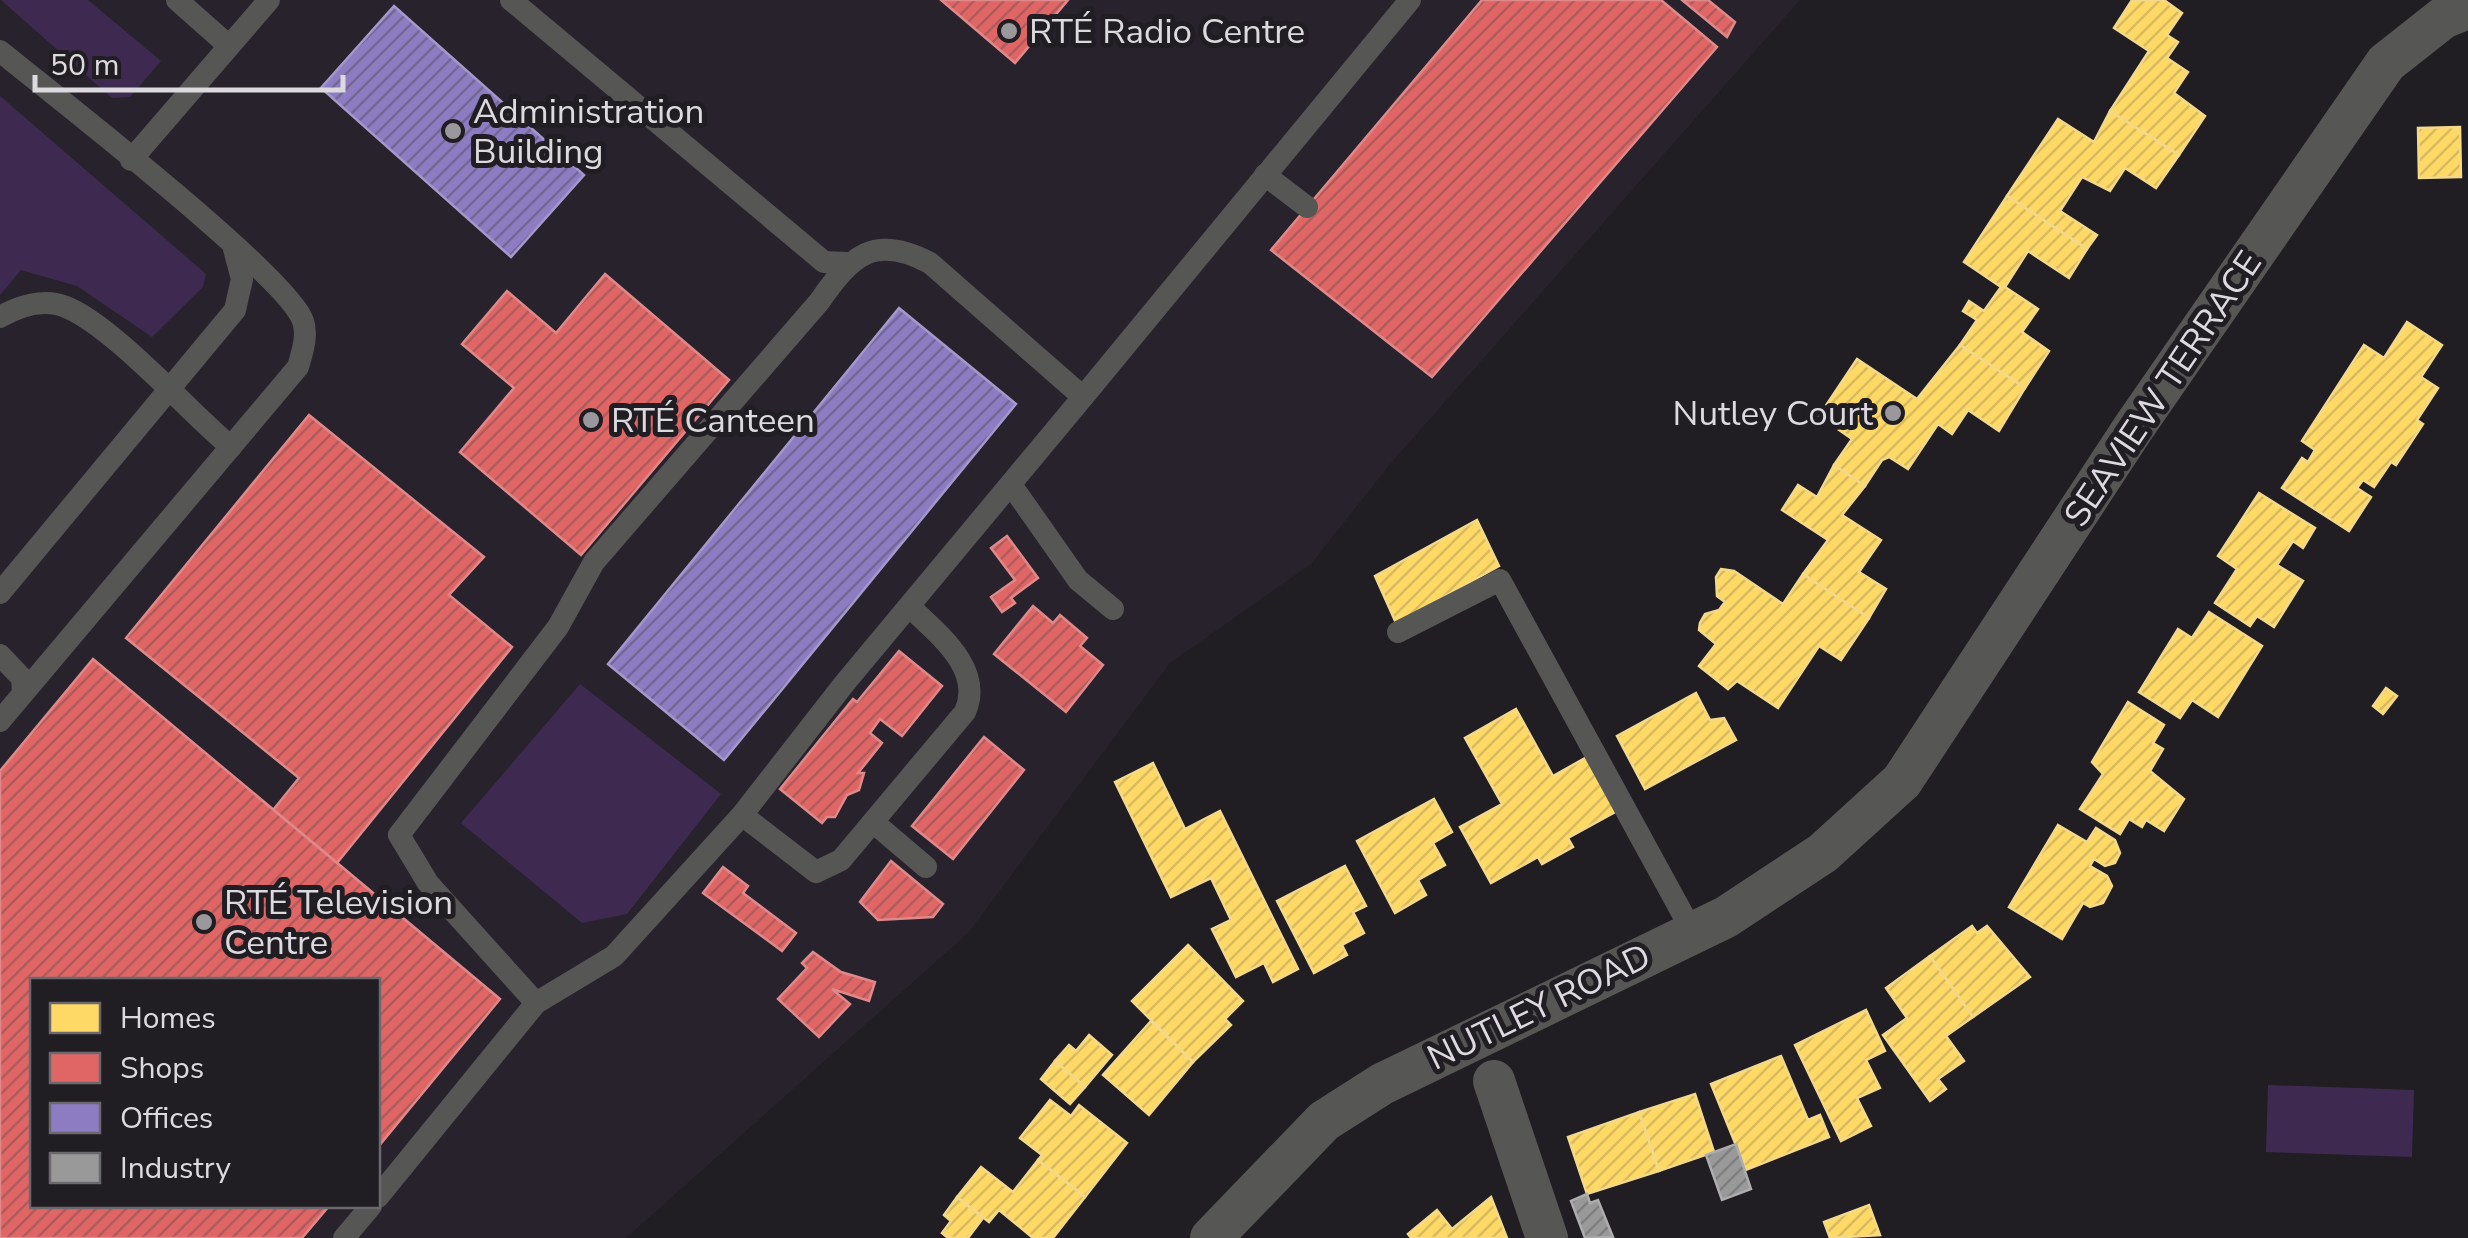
<svg xmlns="http://www.w3.org/2000/svg" width="2468" height="1238" font-family="'Nunito Sans',sans-serif">
	<style>
		.built { fill: #28222d; fill-rule: evenodd }
		.green { fill: #3e2a51 }
		.homes { fill: url(#homes-hatch); stroke: #f4d98a; stroke-width: 2.5 }
		.shops { fill: url(#shops-hatch); stroke: #df898a; stroke-width: 2.5 }
		.offices { fill: url(#offices-hatch); stroke: #a598cb; stroke-width: 2.5 }
		.industry { fill: url(#industry-hatch); stroke: #adacae; stroke-width: 2.5 }
		.lines { fill: none; stroke-linecap: round; stroke-linejoin: round }
		.service { stroke: #565655; stroke-width: 22 }
		.minor { stroke: #565655; stroke-width: 42 }
		.poi-dot { fill: #9a989c; stroke: #201d23; stroke-width: 4 }
		.labels { text-anchor: middle; dominant-baseline: central; stroke-width: 10; stroke-linejoin: round; paint-order: stroke }
		.poi-label { font-size: 35px; fill: #dcdade; stroke: #201d23; text-anchor: start }
		.street-label { font-size: 35px; fill: #dcdade; stroke: #201d23 }
	</style>
	<defs>
		<pattern id="homes-hatch" width="6" height="6" patternUnits="userSpaceOnUse" patternTransform="scale(2.5)"><rect width="6" height="6" fill="#ffd966"/><path d="M-1 1l2-2M0 6l6-6M5 7l2-2" fill="none" stroke="#d9bb5f"/></pattern>
		<pattern id="shops-hatch" width="6" height="6" patternUnits="userSpaceOnUse" patternTransform="scale(2.5)"><rect width="6" height="6" fill="#e06666"/><path d="M-1 1l2-2M0 6l6-6M5 7l2-2" fill="none" stroke="#b15b5c"/></pattern>
		<pattern id="offices-hatch" width="6" height="6" patternUnits="userSpaceOnUse" patternTransform="scale(2.5)"><rect width="6" height="6" fill="#8e7cc3"/><path d="M-1 1l2-2M0 6l6-6M5 7l2-2" fill="none" stroke="#736796"/></pattern>
		<pattern id="industry-hatch" width="6" height="6" patternUnits="userSpaceOnUse" patternTransform="scale(2.5)"><rect width="6" height="6" fill="#999"/><path d="M-1 1l2-2M0 6l6-6M5 7l2-2" fill="none" stroke="#7f7f7f"/></pattern>
	</defs>
	<rect width="100%" height="100%" fill="#201e22"/>
	<path class="built" d="M0,0H1800L1391,463L1311,564L1170,663L968,933L626,1238H0ZM32,980H378V1206H32Z"/>
	<g class="green">
		<path d="M1,0H88L161,61L130,97L112,98Z"/>
		<path d="M0,96L206,274L203,287L152,337L77,286L21,270L0,295Z"/>
		<path d="M580,684L721,794L627,914L582,923L461,823Z"/>
		<path d="M2268,1085L2414,1090L2412,1157L2266,1152Z"/>
	</g>
	<g class="homes">
		<path d="M2132,0H2164L2182,13L2167,35L2178,42L2167,58L2188,72L2174,93L2205,116L2179,155L2110,111L2149,51L2114,28Z"/>
		<path d="M2110,111L2179,155L2156,188L2125,168L2110,191L2082,177L2060,211L2097,235L2087,249L2007,196L2058,119L2094,142Z"/>
		<path d="M2460,127L2461,177L2419,178L2418,128Z"/>
		<path d="M2007,196L2087,249L2069,278L2028,251L2005,287L2038,309L2022,332L2049,351L2025,388L1960,345L1977,320L1963,311L1969,301L1984,311L2001,287L1964,262Z"/>
		<path d="M2407,322L2442,345L2421,377L2438,388L2417,420L2423,424L2396,465L2391,462L2374,487L2363,480L2357,488L2371,497L2349,531L2282,488L2302,458L2308,462L2315,450L2302,441L2364,345L2384,358Z"/>
		<path d="M1960,345L2025,388L1999,431L1968,410L1952,434L1938,424L1908,469L1889,457L1882,460L1865,486L1834,465L1852,439L1819,416L1857,359L1917,399Z"/>
		<path d="M1834,465L1865,486L1842,515L1881,540L1859,572L1886,589L1869,618L1803,574L1828,540L1782,510L1798,485L1817,497Z"/>
		<path d="M2259,493L2315,528L2303,548L2293,541L2277,565L2303,581L2274,627L2257,616L2250,626L2215,603L2237,569L2218,556Z"/>
		<path d="M1477,520L1499,566L1396,623L1375,576Z"/>
		<path d="M1721,569L1734,571L1783,604L1803,574L1869,618L1841,660L1819,646L1778,708L1737,681L1728,689L1699,666L1716,644L1699,630L1700,623L1705,614L1719,610L1725,602L1717,596L1716,577Z"/>
		<path d="M2209,612L2262,646L2218,717L2192,700L2180,718L2139,692L2178,629L2192,638Z"/>
		<path d="M2386,688L2397,696L2383,714L2373,706Z"/>
		<path d="M1696,693L1710,720L1724,718L1736,740L1645,789L1617,736Z"/>
		<path d="M2128,702L2164,725L2153,743L2163,749L2150,771L2184,799L2164,831L2146,820L2142,827L2129,819L2120,834L2080,809L2103,774L2092,762Z"/>
		<path d="M1516,709L1553,776L1587,757L1617,811L1568,838L1573,847L1542,864L1538,857L1491,883L1460,827L1502,804L1465,738Z"/>
		<path d="M1153,763L1185,829L1220,811L1298,969L1273,982L1264,963L1236,977L1212,929L1231,920L1211,878L1171,897L1115,782Z"/>
		<path d="M1434,799L1452,832L1433,843L1445,865L1418,880L1426,895L1395,913L1357,841Z"/>
		<path d="M2058,825L2087,842L2096,828L2115,840L2120,853L2115,863L2105,866L2094,859L2090,866L2107,876L2112,886L2103,903L2090,907L2083,903L2062,939L2009,907Z"/>
		<path d="M1345,866L1366,906L1353,912L1364,933L1342,945L1347,955L1314,973L1277,901Z"/>
		<path d="M1972,926L1977,933L1987,926L2030,977L1973,1017L1930,956Z"/>
		<path d="M1188,945L1243,1001L1225,1019L1231,1025L1193,1062L1132,1001Z"/>
		<path d="M1930,956L1973,1017L1946,1036L1964,1061L1938,1079L1946,1089L1930,1101L1883,1035L1907,1018L1886,988Z"/>
		<path d="M1866,1010L1885,1051L1866,1060L1880,1088L1857,1098L1871,1126L1841,1141L1795,1045Z"/>
		<path d="M1151,1021L1193,1062L1149,1115L1103,1075Z"/>
		<path d="M1089,1035L1112,1055L1085,1087L1055,1061L1069,1045L1076,1051Z"/>
		<path d="M1781,1056L1808,1120L1820,1115L1829,1137L1746,1170L1711,1084Z"/>
		<path d="M1055,1061L1085,1087L1070,1104L1041,1079Z"/>
		<path d="M1695,1094L1714,1152L1659,1171L1639,1112Z"/>
		<path d="M1050,1100L1071,1116L1079,1105L1127,1143L1085,1197L1038,1160L1042,1155L1020,1138Z"/>
		<path d="M1639,1112L1659,1171L1587,1194L1568,1137Z"/>
		<path d="M1038,1160L1085,1197L1053,1238H1033L999,1210L989,1222L957,1197L981,1167L1013,1192Z"/>
		<path d="M957,1197L983,1218L968,1238H948L942,1233L951,1221L944,1215Z"/>
		<path d="M1491,1197L1507,1238H1411L1408,1234L1437,1210L1452,1229Z"/>
		<path d="M1869,1205L1880,1235L1830,1238L1824,1222Z"/>
	</g>
	<g class="shops">
		<path d="M941,0H1068L1015,63Z"/>
		<path d="M1482,0H1661L1717,47L1432,377L1271,250Z"/>
		<path d="M1682,0H1708L1735,22L1727,37Z"/>
		<path d="M605,274L729,380L581,555L460,452L514,388L462,344L507,291L556,333Z"/>
		<path d="M309,415L484,557L449,595L512,647L337,863L273,810L299,778L126,638Z"/>
		<path d="M1007,536L1038,578L1011,598L1015,603L1002,612L991,597L1015,580L991,548Z"/>
		<path d="M1033,606L1053,623L1060,615L1087,638L1080,646L1103,665L1066,712L994,654Z"/>
		<path d="M899,651L942,686L902,736L880,719L870,733L882,743L858,773H864L859,790L847,795L835,817H827L822,823L780,789L853,699L857,702Z"/>
		<path d="M93,659L500,999L378,1147V980H32V1206H329L302,1238H0V771Z"/>
		<path d="M984,737L1024,770L953,859L912,826Z"/>
		<path d="M891,861L943,904L933,917L878,920L860,902Z"/>
		<path d="M723,867L748,886L743,893L796,933L782,951L703,893Z"/>
		<path d="M813,952L841,972L875,982L869,1001L832,989L850,1004L819,1037L778,999L807,968L802,963Z"/>
	</g>
	<g class="offices">
		<path d="M394,6L584,175L511,257L321,88Z"/>
		<path d="M899,308L1016,404L724,760L608,664Z"/>
	</g>
	<g class="industry">
		<path d="M1736,1144L1751,1189L1722,1200L1706,1155Z"/>
		<path d="M1587,1194L1590,1203L1598,1200L1613,1237L1585,1238L1571,1201Z"/>
	</g>
	<g class="lines">
		<g class="service">
			<path d="M177,0L229,46"/>
			<path d="M511,0L824,262L846,263"/>
			<path d="M0,51C51,93 288,276 303,321C308,336 302,353 298,367L0,721"/>
			<path d="M131,160L269,0"/>
			<path d="M1265,175L1307,207"/>
			<path d="M0,317C19,306 44,298 66,307C113,326 189,412 231,447"/>
			<path d="M1012,486L1078,580L1113,609"/>
			<path d="M0,593L235,310L242,279L234,249"/>
			<path d="M1398,632L1500,580L1692,931"/>
			<path d="M0,655L22,678L23,693"/>
			<path d="M742,815L816,872L841,860L965,712C984,669 939,635 910,607"/>
			<path d="M873,822L926,867"/>
			<path d="M536,1003L614,956L742,815L844,684L1083,397"/>
			<path d="M378,1197L536,1003L428,883L399,835L558,627L594,562L819,302C851,256 874,233 930,263L1083,397L1410,0"/>
			<path d="M344,1238L371,1206"/>
		</g>
		<g class="minor">
			<path d="M1494,1081L1547,1238"/>
			<path d="M1211,1238L1324,1121L1382,1084L1726,917L1823,853L1902,781L2134,427L2386,63L2443,18L2468,8"/>
		</g>
	</g>
	<g class="poi-dot">
		<circle cx="1009" cy="31" r="10"/>
		<circle cx="453" cy="131" r="10"/>
		<circle cx="1893" cy="413" r="10"/>
		<circle cx="591" cy="420" r="10"/>
		<circle cx="204" cy="922" r="10"/>
	</g>
	<g class="labels">
		<g class="poi-label">
			<text x="1029" y="31">RTÉ Radio Centre</text>
			<text x="473" y="111">Administration<tspan x="473" dy="40">Building</tspan></text>
			<text x="1873" y="413" text-anchor="end">Nutley Court</text>
			<text x="611" y="420">RTÉ Canteen</text>
			<text x="224" y="902">RTÉ Television<tspan x="224" dy="40">Centre</tspan></text>
		</g>
		<g class="street-label">
			<text transform="translate(2163 389) rotate(-56)">SEAVIEW TERRACE</text>
			<text transform="translate(1539 1007) rotate(-26)">NUTLEY ROAD</text>
		</g>
	</g>
	<rect x="30" y="978" width="350" height="230" fill="#201d23" stroke="#6b696e" stroke-width="2.5"/>
	<rect x="50" y="1003" width="50" height="30" fill="#ffd966" stroke="#6b696e" stroke-width="2.5"/>
	<text x="120" y="1028" font-size="30" fill="#dcdade">Homes</text>
	<rect x="50" y="1053" width="50" height="30" fill="#e06666" stroke="#6b696e" stroke-width="2.5"/>
	<text x="120" y="1078" font-size="30" fill="#dcdade">Shops</text>
	<rect x="50" y="1103" width="50" height="30" fill="#8e7cc3" stroke="#6b696e" stroke-width="2.5"/>
	<text x="120" y="1128" font-size="30" fill="#dcdade">Offices</text>
	<rect x="50" y="1153" width="50" height="30" fill="#999999" stroke="#6b696e" stroke-width="2.5"/>
	<text x="120" y="1178" font-size="30" fill="#dcdade">Industry</text>
	<path d="M35 75v15h308v-15" fill="none" stroke="#dcdade" stroke-width="5"/>
	<text x="50" y="75" font-size="30" fill="#dcdade" stroke="#201d23" stroke-width="8" paint-order="stroke">50 m</text>
</svg>
